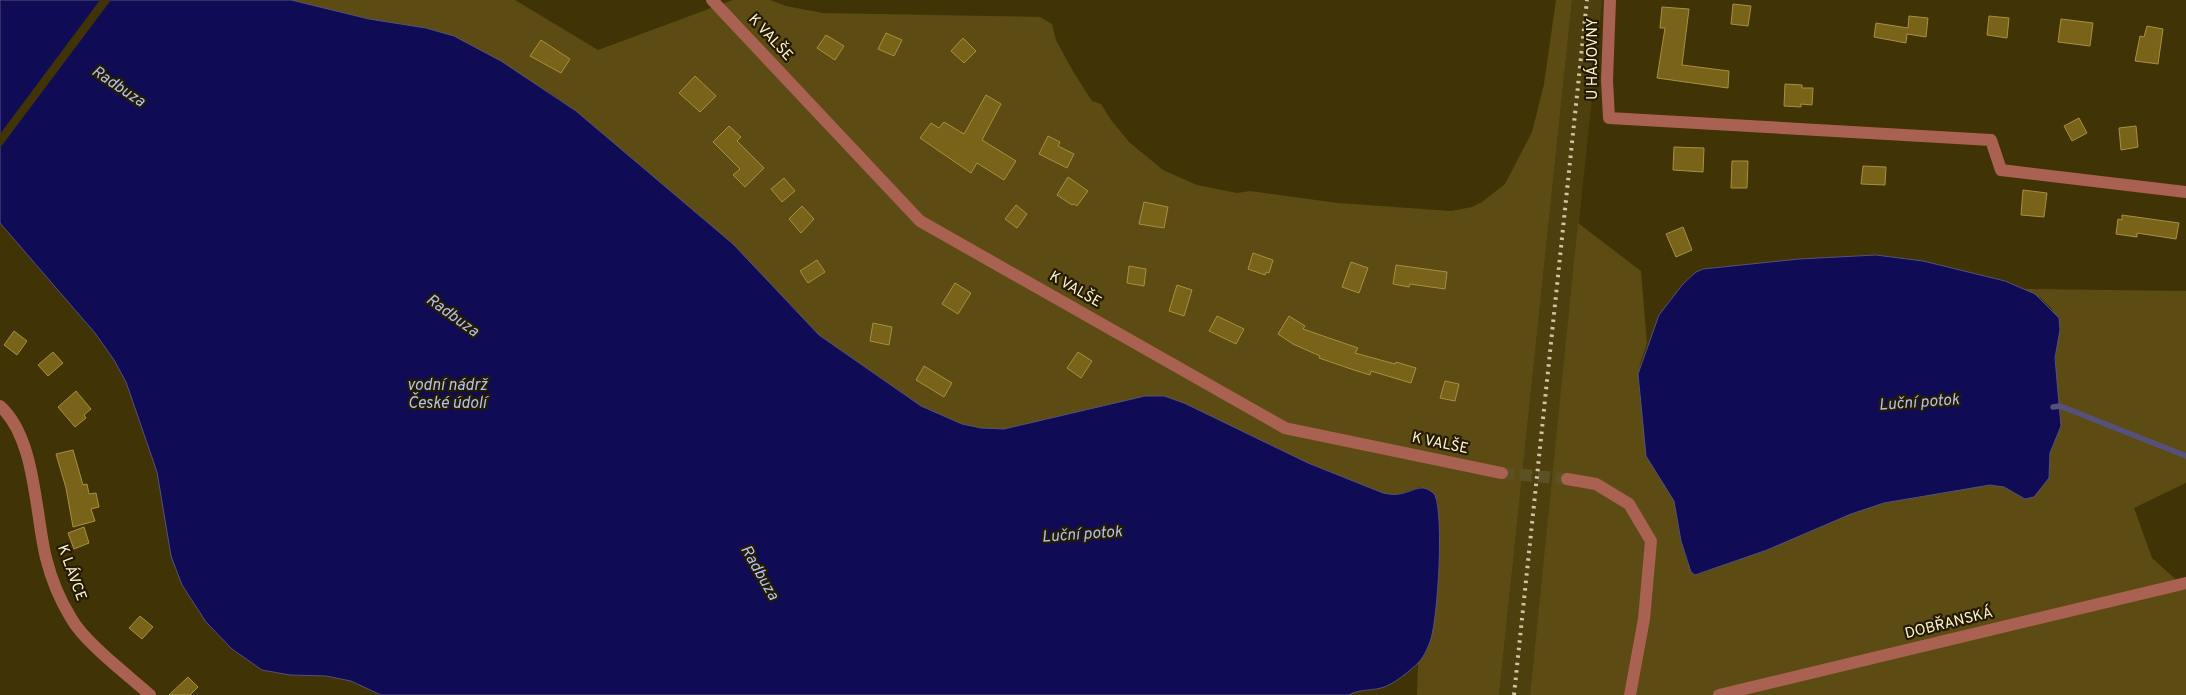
<svg xmlns="http://www.w3.org/2000/svg" width="2186" height="695" font-family="Overpass,sans-serif">
	<style>
		.built { fill: #4e400e }
		.green { fill: #5c4c13 }
		.water { fill: #0f0c55; stroke: #56517b }
		.pier { fill: #403306 }
		.lines { fill: none; stroke-linecap: round; stroke-linejoin: round }
		.stream { stroke: #56517b; stroke-width: 5.5 }
		.building { fill: #786319; stroke: #a89040 }
		.minor-tunnel { stroke: #5c5025; stroke-width: 12; stroke-dasharray: 12 6; stroke-linecap: butt }
		.minor { stroke: #a96152; stroke-width: 12 }
		.tertiary { stroke: #a96152; stroke-width: 12 }
		.rail { stroke: #d1c6a4; stroke-width: 4; stroke-dasharray: 2.5 5; stroke-linecap: butt }
		.labels { text-anchor: middle; dominant-baseline: central; stroke-width: 4.5; stroke-linejoin: round; paint-order: stroke }
		.street-label { font-size: 15px; fill: #fdf3d5; stroke: #251b00 }
		.water-label { font-size: 16px; font-style: italic; fill: #b2c1f4; stroke: #251b00 }
	</style>
	<rect width="100%" height="100%" fill="#403306"/>
	<path class="built" d="M1572,0H1602L1530,695H1499Z"/>
	<g class="green">
		<path d="M291,0H515L598,50L733,0H770L786,6L823,13L1040,17L1052,24L1056,40L1074,73L1092,101L1101,104L1111,120L1129,142L1163,170L1197,185L1237,193L1250,191L1338,203L1451,211L1472,207L1482,202L1505,184L1532,132L1544,84L1556,0H1572L1499,695H1417L1418,663L1426,653L1433,625L1438,574V502L1435,495L1420,487L1396,495L1383,493L1308,463L1184,403L1164,396H1145L1004,429L981,428L962,424L920,406L819,335L733,244L576,111L552,94L454,36L426,28L369,19Z"/>
		<path d="M1578,223L1641,271L1647,343L1640,364L1638,382L1646,442V456L1674,501L1681,541L1687,562L1697,575L1767,550L1851,514L1884,503L1990,485L2004,487L2025,499L2049,478L2050,453L2061,426L2055,367L2057,346L2052,309L2041,298L2025,289L2186,291V483L2134,508L2152,558L2181,584L2186,586V695H1530Z"/>
	</g>
	<g class="water">
		<path d="M0,0H291L369,19L426,28L454,36L501,61L576,111L733,244L819,335L921,406L962,424L981,428L1004,429L1145,396H1164L1184,403L1308,463L1383,493C1388,494 1393,495 1399,494C1414,492 1422,481 1435,495C1444,518 1438,614 1431,639C1428,647 1425,655 1419,662C1410,671 1393,685 1381,688C1369,691 1360,689 1349,695H381L351,681L326,676L290,675L262,670L232,649L206,622L182,585L171,556L157,472L126,382L114,360L95,333L0,223Z"/>
		<path d="M1876,255L1923,261L2005,281L2035,294L2059,318L2060,330L2055,358L2061,426L2050,453L2049,478L2034,497L2025,499L2004,487L1990,485L1884,503L1851,514L1767,550L1695,575L1691,572L1681,541L1674,501L1646,456L1638,374L1659,315L1683,284L1696,272L1703,269L1799,259Z"/>
	</g>
	<path class="pier" d="M100,0H111L0,148V134Z"/>
	<g class="lines">
		<path class="stream" d="M2053,407L2060,406L2186,456"/>
	</g>
	<g class="building">
		<path d="M1733,4L1751,6L1748,26L1731,24Z"/>
		<path d="M1662,7L1689,9L1682,65L1729,71L1728,88L1657,78L1665,28H1660Z"/>
		<path d="M1909,16L1928,18L1926,37L1907,34L1906,43L1874,37L1876,23L1908,28Z"/>
		<path d="M1989,16L2009,18L2007,38L1987,35Z"/>
		<path d="M2061,19L2093,23L2090,46L2058,42Z"/>
		<path d="M2147,26L2163,29L2158,64L2135,61L2140,36L2144,37Z"/>
		<path d="M886,33L902,40L894,56L878,49Z"/>
		<path d="M826,35L844,46L835,60L817,48Z"/>
		<path d="M963,38L976,51L964,63L951,51Z"/>
		<path d="M541,40L570,59L561,73L530,56Z"/>
		<path d="M695,76L716,96L700,112L679,93Z"/>
		<path d="M1785,84L1802,85V88H1813L1812,105L1801,104V107L1784,106Z"/>
		<path d="M986,95L1001,104L982,140L1016,161L1004,180L977,163L971,173L920,138L931,123L939,128L944,122L964,134Z"/>
		<path d="M2079,118L2087,133L2072,141L2064,126Z"/>
		<path d="M729,126L741,137L737,141L764,168L745,187L733,175L740,169L713,142Z"/>
		<path d="M2136,126L2138,147L2121,150L2119,128Z"/>
		<path d="M1048,136L1060,142L1058,146L1074,154L1067,168L1039,154Z"/>
		<path d="M1674,147L1704,148L1703,172L1673,170Z"/>
		<path d="M1732,161H1748L1747,188H1731Z"/>
		<path d="M1863,166L1886,167L1885,185L1861,184Z"/>
		<path d="M1068,177L1088,191L1077,206L1074,204L1072,205L1057,195Z"/>
		<path d="M784,178L795,191L782,202L771,189Z"/>
		<path d="M2023,190L2047,193L2044,217L2021,215Z"/>
		<path d="M1144,202L1168,207L1164,228L1139,224Z"/>
		<path d="M1016,205L1027,214L1017,228L1005,219Z"/>
		<path d="M802,206L814,219L801,233L789,219Z"/>
		<path d="M2122,215L2179,223L2176,239L2137,233V237L2116,234L2118,219L2122,220Z"/>
		<path d="M1683,227L1692,250L1676,257L1666,234Z"/>
		<path d="M1253,253L1273,260L1269,273L1266,272L1265,275L1248,269Z"/>
		<path d="M817,260L825,272L808,283L800,271Z"/>
		<path d="M1351,262L1368,268L1359,293L1342,287Z"/>
		<path d="M1396,265L1447,272L1445,289L1410,284L1409,287L1393,284Z"/>
		<path d="M1129,266L1146,269L1144,286L1127,283Z"/>
		<path d="M955,283L971,293L958,314L942,304Z"/>
		<path d="M1177,285L1192,290L1184,316L1169,311Z"/>
		<path d="M1217,316L1244,329L1236,344L1209,331Z"/>
		<path d="M1289,316L1305,326L1303,329L1358,348L1355,353L1395,364L1396,362L1416,368L1411,383L1371,371L1370,375L1354,370L1319,358L1320,356L1293,344L1278,334Z"/>
		<path d="M873,323L892,327L889,345L870,341Z"/>
		<path d="M14,331L27,341L17,355L4,345Z"/>
		<path d="M53,352L63,363L48,376L38,365Z"/>
		<path d="M1078,352L1092,361L1081,378L1067,368Z"/>
		<path d="M924,366L952,383L944,397L916,380Z"/>
		<path d="M1445,381L1459,384L1455,401L1440,398Z"/>
		<path d="M76,391L91,409L84,415L86,418L75,427L58,407Z"/>
		<path d="M73,450L83,485L87,484L89,494L96,493L99,507L91,509L95,521L73,527L66,488L56,454Z"/>
		<path d="M84,527L89,543L74,549L68,533Z"/>
		<path d="M140,616L153,627L142,639L129,628Z"/>
		<path d="M188,677L198,687L190,695H169Z"/>
	</g>
	<g class="lines">
		<path class="minor-tunnel" d="M1502,473L1567,479"/>
		<g class="minor">
			<path d="M712,0L920,221L1285,428L1502,473"/>
			<path d="M1610,0L1607,80L1609,118L1991,140L2001,170L2186,192"/>
			<path d="M0,406C36,438 35,514 46,558C51,578 60,600 71,618C85,643 128,675 150,695"/>
			<path d="M1567,479L1596,484L1629,504L1651,541L1644,619L1630,695"/>
		</g>
		<path class="tertiary" d="M1719,695L2186,583"/>
		<path class="rail" d="M1514,695L1587,0"/>
	</g>
	<g class="labels">
		<g class="street-label">
			<text transform="translate(770 38) rotate(47)">K VALŠE</text>
			<text transform="translate(1593 59) rotate(-90)">U HÁJOVNY</text>
			<text transform="translate(1075 290) rotate(30)">K VALŠE</text>
			<text transform="translate(1440 444) rotate(12)">K VALŠE</text>
			<text transform="translate(71 573) rotate(70)">K LÁVCE</text>
			<text transform="translate(1949 624) rotate(-14)">DOBŘANSKÁ</text>
		</g>
		<g class="water-label">
			<text transform="translate(118 87) rotate(34)">Radbuza</text>
			<text transform="translate(452 316) rotate(36)">Radbuza</text>
			<text x="447" y="386">vodní nádrž<tspan x="447" dy="18">České údolí</tspan></text>
			<text transform="translate(1919 403) rotate(-4)">Luční potok</text>
			<text transform="translate(1082 535) rotate(-4)">Luční potok</text>
			<text transform="translate(759 573) rotate(60)">Radbuza</text>
		</g>
	</g>
</svg>
